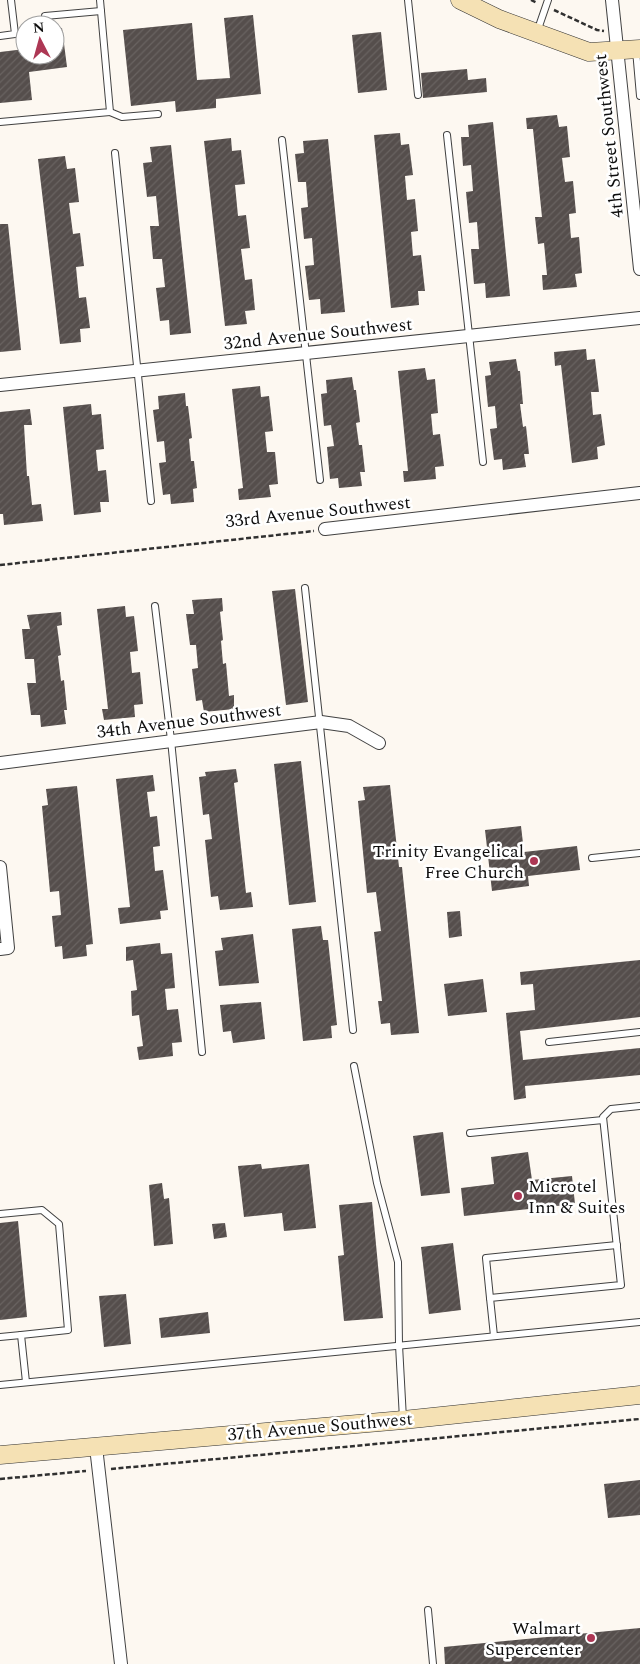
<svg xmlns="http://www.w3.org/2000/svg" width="640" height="1664" font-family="Spectral,serif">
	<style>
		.building { fill: url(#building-hatch) }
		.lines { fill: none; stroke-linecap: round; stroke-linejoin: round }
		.lane-casing { stroke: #414141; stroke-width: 8 }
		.street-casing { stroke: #414141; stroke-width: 14 }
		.secondary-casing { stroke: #303030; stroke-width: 19 }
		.path { stroke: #303030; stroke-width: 2.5; stroke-dasharray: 5 2.5; stroke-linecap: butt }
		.lane { stroke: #fff; stroke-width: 6 }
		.street { stroke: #fff; stroke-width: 12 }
		.secondary { stroke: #f5e1b4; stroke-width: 18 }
		.poi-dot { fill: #ad3754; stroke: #fff; stroke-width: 2 }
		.labels { text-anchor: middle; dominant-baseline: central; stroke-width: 5; stroke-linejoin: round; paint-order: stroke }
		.street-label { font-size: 18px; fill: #0e0e0e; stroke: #fff }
		.poi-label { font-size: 18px; fill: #0e0e0e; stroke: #fff; text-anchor: end }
	</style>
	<defs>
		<pattern id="building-hatch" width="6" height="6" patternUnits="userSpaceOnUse" patternTransform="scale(1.25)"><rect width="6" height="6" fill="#554e4c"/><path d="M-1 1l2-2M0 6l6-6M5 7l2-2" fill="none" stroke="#696361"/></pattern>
	</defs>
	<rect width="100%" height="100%" fill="#fdf8f1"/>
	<g class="building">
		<path d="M253,15L261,94L216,99V108L176,112L175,101L131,106L123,30L192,23L197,80L230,78L224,18Z"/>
		<path d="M55,28H62L67,67L29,72L32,100L0,103V52L25,49V55H55Z"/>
		<path d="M381,32L387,90L358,93L352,35Z"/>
		<path d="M467,69L468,80L486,78L487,92L423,98L421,73Z"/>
		<path d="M557,115L559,127L567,126L570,157L562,158L565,182L573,181L576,213L569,214L571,238L579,237L582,273L575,274L577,287L543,290L542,275H547L544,243L538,244L535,217H542L533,129H527L526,118Z"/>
		<path d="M493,122L510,296L486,298L485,283L474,284L471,249H479L477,222L469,223L466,192L473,191L471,165L463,166L461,137H469L468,125Z"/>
		<path d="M400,133L401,145L409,144L413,175L405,176L407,200L415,199L418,231L411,232L413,256L421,255L425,291H418L419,305L391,308L374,135Z"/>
		<path d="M231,138L232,151L241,150L245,184L235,185L238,216L246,215L250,248L241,249L245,280L252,279L255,310L245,311L247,324L225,326L204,141Z"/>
		<path d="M328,139L345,312L321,314L320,299L309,300L305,266L314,265L312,238L304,239L301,208L308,207L306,182H298L295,154L304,153L303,141Z"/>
		<path d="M171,145L191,333L170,335L169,320L160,321L156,288L165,287L162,259H153L150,226H159L156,196L147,197L143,163L152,162L150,147Z"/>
		<path d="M65,156L67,169L75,168L79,202L69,203L73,234L80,233L84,266L76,267L79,298L86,297L90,328L80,329L81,342L60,344L38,159Z"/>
		<path d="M0,224H8L21,350L0,352Z"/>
		<path d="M586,349L587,360L595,359L599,392H591L593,415L601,414L605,445L597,447L598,459L572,463L561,365L555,366L554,352Z"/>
		<path d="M516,359L518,371H520L523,404H520L523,427L526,426L529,454H524L526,467L503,470L502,459L494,460L490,429L497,428L495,406L488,407L485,376L491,375L489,362Z"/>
		<path d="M425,368L427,380L435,379L438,413L431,414L433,435L440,434L444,466L435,467L436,479L404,482L403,471H408L398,371Z"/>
		<path d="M352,377L354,390H356L360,422L356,423L359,445H362L365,472H360L362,486L339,488L338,478L330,479L327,447L334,446L331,425L324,426L321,394L327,393L326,380Z"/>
		<path d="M260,386L261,397L269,396L273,431L265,432L267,452H275L278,484L269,485L271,497L239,500L238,489L243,488L232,389Z"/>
		<path d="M185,393L186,406H188L192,438L189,439L191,461H194L197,488L193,489L194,502L171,504L170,494L163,495L159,463L166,462L164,441L157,442L153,410L159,409L158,396Z"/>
		<path d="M91,404L92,415L101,414L104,449L96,450L98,471L106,470L109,502H100L101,512L74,515L63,407Z"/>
		<path d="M30,409L32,425H24L27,476H29L32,505L41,504L43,521L4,525L3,514H0V412Z"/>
		<path d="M295,589L308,702L286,705L272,591Z"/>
		<path d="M222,598L223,611L220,612L223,640L221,641L223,664L226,663L229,696L234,695V709L204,712L202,700L196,701L192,669L198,668L196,645H190L186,614H194L192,600Z"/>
		<path d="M125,606L126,617L134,616L138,651L130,652L132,673L140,672L143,704L134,705L135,717L104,720L102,709H108L97,609Z"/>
		<path d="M61,612L62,625L57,626L61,655L58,656L61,681L64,680L67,710H64L66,724L41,727L40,715H31L27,683H36L34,659H25L22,629H30L27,615Z"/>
		<path d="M301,761L316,902L289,905L274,764Z"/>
		<path d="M236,769L238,782L234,783L246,893L251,892L253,907L220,910L218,896L211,897L205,840L212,839L209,814L203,815L199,777L206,776L205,772Z"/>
		<path d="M153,775L155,791L147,792L150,817L157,816L160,846L153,847L155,871L163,870L168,910L160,911L161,919L120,924L118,908L130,907L116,779Z"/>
		<path d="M390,785L399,867H402L419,1033L391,1035L390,1023L381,1024L378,1001H382L374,932L381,931L376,892L367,893L358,801L365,800L363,787Z"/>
		<path d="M77,786L93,944L86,945L87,956L63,959L62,946L55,947L52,916L61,915L59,891L50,892L42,806L48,805L46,789Z"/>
		<path d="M521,826L524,852L577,846L580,870L528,876L529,886L492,891L485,830Z"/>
		<path d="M460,911L462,936L449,938L447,912Z"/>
		<path d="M321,926L323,940H328L337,1025L331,1026L332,1038L303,1041L292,929Z"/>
		<path d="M253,934L259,983L219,986L215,951L223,950L221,938Z"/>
		<path d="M160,943L161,954L172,953L175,988L165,989L167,1010L178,1009L182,1042L172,1043L173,1056L139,1060L137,1047L143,1046L139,1015L132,1016L131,991L137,990L133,960L126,961V947Z"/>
		<path d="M640,960V1017L520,1031L523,1060L640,1048V1075L525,1086L526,1098L514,1100L506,1013L535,1010L533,984L521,985L520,972Z"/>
		<path d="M483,979L487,1012L448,1016L444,984Z"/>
		<path d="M261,1002L265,1039L233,1043L231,1031L223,1032L220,1005Z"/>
		<path d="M443,1132L450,1193L421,1196L413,1136Z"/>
		<path d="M528,1152L532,1180L572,1176L575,1204L464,1216L461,1188L494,1184L491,1157Z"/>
		<path d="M261,1164L262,1169L309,1164L316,1228L284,1231L282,1213L244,1217L238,1166Z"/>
		<path d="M162,1183L164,1199L169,1198L173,1244L154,1246L149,1185Z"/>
		<path d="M372,1202L383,1318L344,1321L338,1256L344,1255L339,1205Z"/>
		<path d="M18,1221L27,1317L0,1320V1223Z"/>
		<path d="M225,1223L227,1237L214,1239L212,1224Z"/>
		<path d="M453,1243L461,1310L429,1314L421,1247Z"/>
		<path d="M126,1294L131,1344L104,1347L99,1296Z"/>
		<path d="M208,1312L210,1333L161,1338L159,1318Z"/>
		<path d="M640,1480V1515L608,1518L604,1484Z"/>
		<path d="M640,1628V1664H445L444,1647Z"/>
	</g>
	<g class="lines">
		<defs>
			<g id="lane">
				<path d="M408,0L418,95"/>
				<path d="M45,16L101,11"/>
				<path d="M537,32L548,0"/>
				<path d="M0,36L15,34L11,0"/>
				<path d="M636,50L640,96"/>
				<path d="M110,112L122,117L158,114"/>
				<path d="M0,122L110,112L100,0"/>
				<path d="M447,135L483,462"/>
				<path d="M282,140L320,480"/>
				<path d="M115,153L151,501"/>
				<path d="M305,588L353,1030"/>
				<path d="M155,606L171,740L202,1052"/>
				<path d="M592,858L640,853"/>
				<path d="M549,1042L640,1032"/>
				<path d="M354,1066L377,1183L398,1262L399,1345L403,1419"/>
				<path d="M470,1133L603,1120"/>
				<path d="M0,1214L42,1210L59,1224L68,1330L21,1335L26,1382"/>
				<path d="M490,1298L486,1258L617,1245"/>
				<path d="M494,1336L490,1298L621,1285L603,1117L611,1109L640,1106"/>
				<path d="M0,1337L21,1335"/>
				<path d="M0,1385L640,1322"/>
				<path d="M428,1610L433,1664"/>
			</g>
			<g id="street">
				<path d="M612,0L640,269"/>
				<path d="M0,385L640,318"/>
				<path d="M325,529L640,493"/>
				<path d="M0,763L321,722L349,726L379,743"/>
				<path d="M0,867L8,948L0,949"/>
				<path d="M96,1447L121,1664"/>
			</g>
			<g id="secondary">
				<path d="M460,0L499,19L589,52L640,49"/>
				<path d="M0,1455L403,1420L640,1395"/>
			</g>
		</defs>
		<use href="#lane" class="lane-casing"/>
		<use href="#street" class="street-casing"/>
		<use href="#secondary" class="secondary-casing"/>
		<g class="path">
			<path d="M531,0L537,3"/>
			<path d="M554,10L597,30L604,31"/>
			<path d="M0,565L314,531"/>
			<path d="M111,1469L640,1419"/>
			<path d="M0,1479L86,1471"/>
		</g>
		<use href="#lane" class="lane"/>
		<use href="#street" class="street"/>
		<use href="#secondary" class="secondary"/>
	</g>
	<g class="poi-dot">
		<circle cx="534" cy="861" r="5"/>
		<circle cx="518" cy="1196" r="5"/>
		<circle cx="591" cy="1638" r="5"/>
	</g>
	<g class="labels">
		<g class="street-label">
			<text transform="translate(609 136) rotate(-96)">4th Street Southwest</text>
			<text transform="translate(318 334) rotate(-6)">32nd Avenue Southwest</text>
			<text transform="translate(318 512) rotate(-6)">33rd Avenue Southwest</text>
			<text transform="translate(189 721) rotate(-7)">34th Avenue Southwest</text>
			<text transform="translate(320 1427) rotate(-5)">37th Avenue Southwest</text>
		</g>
		<g class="poi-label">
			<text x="524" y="851">Trinity Evangelical<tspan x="524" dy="21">Free Church</tspan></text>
			<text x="528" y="1186" text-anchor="start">Microtel<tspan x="528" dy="21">Inn &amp; Suites</tspan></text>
			<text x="581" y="1628">Walmart<tspan x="581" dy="21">Supercenter</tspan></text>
		</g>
	</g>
	<g transform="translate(40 40) rotate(354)"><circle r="24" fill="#ffffff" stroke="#9f9f9f"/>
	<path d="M0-4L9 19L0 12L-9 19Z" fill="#ad3754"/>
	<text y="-8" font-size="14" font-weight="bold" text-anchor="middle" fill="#0e0e0e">N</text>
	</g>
</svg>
